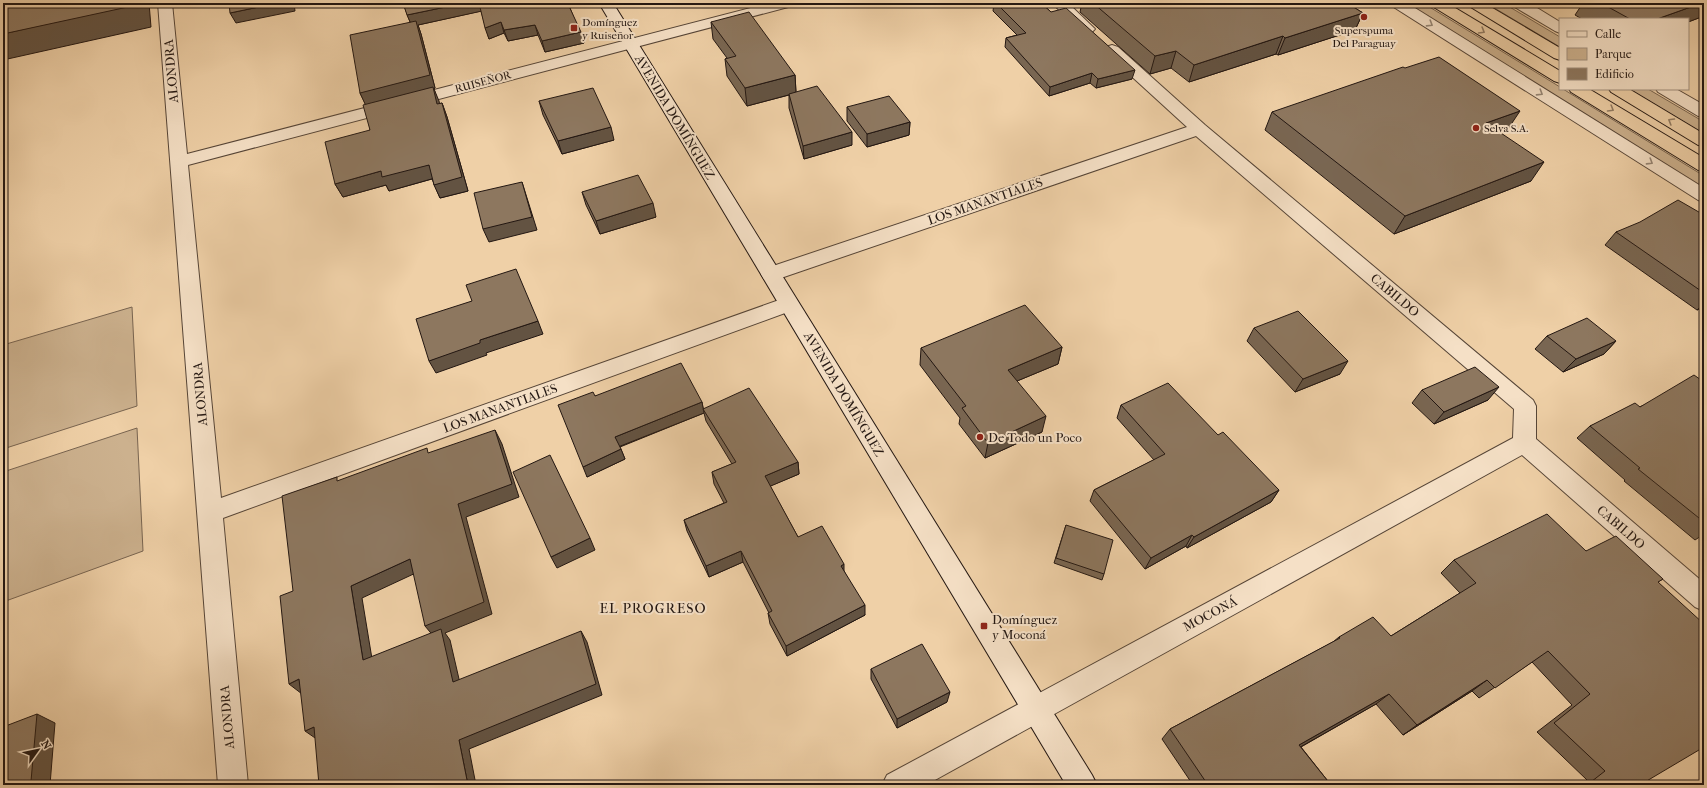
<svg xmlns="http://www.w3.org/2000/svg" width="1707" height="788" font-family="'IM FELL French Canon',serif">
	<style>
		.green { fill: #ccb18e; stroke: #786450 }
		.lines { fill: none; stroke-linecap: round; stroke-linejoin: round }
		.minor-casing { stroke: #564537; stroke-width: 2 }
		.secondary-casing { stroke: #231712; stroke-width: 2 }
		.trunk-casing { stroke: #231712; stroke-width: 2 }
		.minor { fill: #f5e0c6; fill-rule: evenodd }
		.secondary { fill: #f5e0c6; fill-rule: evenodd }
		.trunk { fill: #efd0a7; fill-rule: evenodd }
		.wall { fill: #796652; stroke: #231712 }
		.shaded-wall { fill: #635342; stroke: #231712 }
		.building { fill: #8d775f; stroke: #231712 }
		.oneway { stroke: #968675 }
		.oneway2 { stroke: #937d64 }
		.poi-dot { fill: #8f2418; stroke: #f5e0c6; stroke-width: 1.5 }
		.labels { text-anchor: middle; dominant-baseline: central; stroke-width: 4; stroke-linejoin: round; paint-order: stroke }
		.far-poi-label { font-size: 11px; fill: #231712; stroke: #f5e0c6; text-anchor: start }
		.far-street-label { font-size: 11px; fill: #231712; stroke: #f5e0c6 }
		.street-label { font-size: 13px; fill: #231712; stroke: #f5e0c6 }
		.poi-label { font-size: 13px; fill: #231712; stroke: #f5e0c6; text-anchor: start }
		.neighbourhood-label { font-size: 14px; letter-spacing: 1px; fill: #231712; stroke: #f5e0c6 }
	</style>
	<rect width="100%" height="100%" fill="#efd0a7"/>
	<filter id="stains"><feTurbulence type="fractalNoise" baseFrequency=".005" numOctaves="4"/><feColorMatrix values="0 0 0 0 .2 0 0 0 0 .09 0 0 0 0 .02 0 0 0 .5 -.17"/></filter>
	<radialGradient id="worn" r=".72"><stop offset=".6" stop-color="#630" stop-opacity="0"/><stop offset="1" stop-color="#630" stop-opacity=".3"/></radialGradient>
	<g class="green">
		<path d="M1406,3H1423L1560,87V89H1563L1704,176V189Z"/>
		<path d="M1486,3H1503L1560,37V47Z"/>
		<path d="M1629,89H1648L1704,122V134Z"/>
		<path d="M132,307L137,406L3,449V345Z"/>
		<path d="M137,428L143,551L3,602V472Z"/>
	</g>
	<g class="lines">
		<defs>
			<g id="minor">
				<path d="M158,3H172L187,154L770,3H794L792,6L188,165L221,498L782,299L789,297L796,299L799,304L796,309L223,518L248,785H218Z"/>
				<path d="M1052,3H1068L1095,29L1092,32L1087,34L1082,32Z"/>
				<path d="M1390,3H1407L1704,188V202L1698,200L1392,6Z"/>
				<path d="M1511,3H1529L1560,22V33L1555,31L1513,6Z"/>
				<path d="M1112,45L1118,47L1205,125L1533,400L1536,406V439L1704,583V611L1695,607L1522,455L926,785H882L887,775L1513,438L1514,409L1196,136L778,279L771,281L764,279L761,274L764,269L1187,127L1106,53L1104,50L1106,47Z"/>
				<path d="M1656,89H1676L1704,105V117L1698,116L1658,92Z"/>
			</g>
			<path id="secondary" d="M599,3H613L1092,775L1097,785H1066Z"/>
			<g id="trunk">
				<path d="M1430,3H1447L1560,71V83L1554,81L1432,6Z"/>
				<path d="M1467,3H1484L1560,48V60L1554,58L1469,6Z"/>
				<path d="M1569,89H1589L1704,158V172L1698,170L1571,92Z"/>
				<path d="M1609,89H1629L1704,134V146L1698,145L1611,92Z"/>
			</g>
		</defs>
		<use href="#minor" class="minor-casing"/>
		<use href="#secondary" class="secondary-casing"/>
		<use href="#trunk" class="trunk-casing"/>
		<use href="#minor" class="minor"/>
		<use href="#secondary" class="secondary"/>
		<use href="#trunk" class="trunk"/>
	</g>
	<g class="wall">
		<path d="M403,3L574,6L570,8L584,43L545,52L538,35L508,41L504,33L489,39L481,11L418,25L421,34L435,88L434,89L439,104L442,103L447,117L468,191L440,198L432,179L389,191L386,185L343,197L335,184L370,130L366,105L360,93L410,22Z"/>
		<path d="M994,3H1041L1051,12L1132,79L1096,88L1090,83L1049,96L1005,47L1006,38L1017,35L993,11Z"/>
		<path d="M1082,3H1347L1363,13L1355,30L1278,55L1276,54L1189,82L1171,68L1150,74L1080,12Z"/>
		<path d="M1583,3H1704V16L1688,22V19H1582L1575,15Z"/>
		<path d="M711,22L795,75L796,92L852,145L804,159L789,108V95L747,106L727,76L725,59L727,58L713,39Z"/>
		<path d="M539,101L614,140L562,154L543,115Z"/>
		<path d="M847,107L910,122L909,135L867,147L847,121Z"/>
		<path d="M1272,112L1508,129L1500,132L1531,181L1394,234L1265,130Z"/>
		<path d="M582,192L656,217L600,234L586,205Z"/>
		<path d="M1704,215V307L1697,310L1605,245L1616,232Z"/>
		<path d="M1254,328L1340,374L1295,392L1247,341Z"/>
		<path d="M1547,336L1616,341L1604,354L1563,372L1535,349Z"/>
		<path d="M1062,347L1058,364L1017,381L1042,432L985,458L959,424L960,418L920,365L921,348Z"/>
		<path d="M1704,382V534L1695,540L1624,481L1625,480L1577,438L1590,426Z"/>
		<path d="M1422,390L1488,400L1434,424L1412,403Z"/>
		<path d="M595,396L702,402L703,408L798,462L799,474L770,486L798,537L844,571L865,615L787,656L770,624L768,613H769L743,562L709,577L687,531L684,520L724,503L714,484L712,472L732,464L706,421L704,413L620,447L625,459L587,477Z"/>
		<path d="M1121,405L1218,435L1279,490L1271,502L1187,548L1186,546L1145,569L1090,501L1094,490L1154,460L1117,418Z"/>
		<path d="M1066,525L1104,574L1102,580L1054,563Z"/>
		<path d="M1586,551L1663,579L1658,582L1645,782L1648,785H1580L1587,780L1537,732L1572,705L1532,662L1479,698L1472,691L1403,735L1376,704L1301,747L1331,785H1193L1162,739L1170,729L1333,642L1339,637L1391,636L1460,593L1441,573L1454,560Z"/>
		<path d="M871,669L947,702L897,728L871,679Z"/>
	</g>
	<g class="shaded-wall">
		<path d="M137,3H149L151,27L3,60V34Z"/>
		<path d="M278,3H294L295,11L236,23L230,13Z"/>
		<path d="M465,3H479L482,11L418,25L421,34L435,88L434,89L439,101L443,118L366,106L360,93L412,26L407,15Z"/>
		<path d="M554,3H573L574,6L556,13Z"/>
		<path d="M1702,3H1704V16L1688,22V19H1657Z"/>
		<path d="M1363,13L1355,30L1278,55L1285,38Z"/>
		<path d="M501,22L504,33L489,39L485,28Z"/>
		<path d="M535,25L538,35L508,41L504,30Z"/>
		<path d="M581,32L584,43L545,52L542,41Z"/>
		<path d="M1283,36L1276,54L1189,82L1194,65Z"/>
		<path d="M1176,51L1171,68L1150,74L1155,56Z"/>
		<path d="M1135,70L1132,79L1096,88L1098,79Z"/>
		<path d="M1092,73L1090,83L1049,96L1050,87Z"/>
		<path d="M795,75L796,93L747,106L745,88Z"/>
		<path d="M442,103L447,117L468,191L440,198L434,185Z"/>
		<path d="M1520,111L1508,129L1475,141L1486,123Z"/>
		<path d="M910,122L909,135L867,147V134Z"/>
		<path d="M611,127L614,140L562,154L558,141Z"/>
		<path d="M852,132V145L804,159L803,146Z"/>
		<path d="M1544,162L1531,181L1394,234L1405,216Z"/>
		<path d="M429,165L435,178L389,191L386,185L343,197L335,184L381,171Z"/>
		<path d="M522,182L537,230L489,242L483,229Z"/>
		<path d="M653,203L656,217L600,234L596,221Z"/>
		<path d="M1704,303V307L1697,310Z"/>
		<path d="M538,321L543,334L486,353L487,355L436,373L429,361L480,340Z"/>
		<path d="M1616,341L1604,354L1563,372L1576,359Z"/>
		<path d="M1062,347L1058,364L1005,386L1008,370Z"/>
		<path d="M1348,361L1340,374L1295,392L1303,379Z"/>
		<path d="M1499,387L1488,400L1434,424L1444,412Z"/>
		<path d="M702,402L704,413L618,447L615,437Z"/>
		<path d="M1046,416L1042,432L985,458L988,443Z"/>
		<path d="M495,430L502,444L519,497L466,517L492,614L445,633L450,640L462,692L453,682L435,638L425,626L458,504Z"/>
		<path d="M621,449L625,459L587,477L583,467Z"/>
		<path d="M798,462L799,474L766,488L765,476Z"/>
		<path d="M1279,490L1271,502L1187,548L1194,537Z"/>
		<path d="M1192,535L1186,546L1145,569L1151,558Z"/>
		<path d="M590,538L595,550L557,568L551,557Z"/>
		<path d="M741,551L743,562L709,577L706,566Z"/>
		<path d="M410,559L420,571L362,598L374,671L363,660L351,586Z"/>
		<path d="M844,564V575L841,566Z"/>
		<path d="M865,605V615L787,656L786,646Z"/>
		<path d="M581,631L587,642L602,695L469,749L476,785H468L459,740Z"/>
		<path d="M299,679L302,694L289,684Z"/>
		<path d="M1487,680L1472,691L1403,735L1417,725Z"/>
		<path d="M950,692L947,702L897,728V719Z"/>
		<path d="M1389,694L1376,704L1288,754L1299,745Z"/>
		<path d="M37,714L55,723L50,785H21Z"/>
		<path d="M314,727L318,740L305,731Z"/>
	</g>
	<g class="building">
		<path d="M3,3H137V5L3,34Z"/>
		<path d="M229,3H278L230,13Z"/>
		<path d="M403,3H465L407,15Z"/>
		<path d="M479,3H554L555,7L568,4L581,32L542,41L535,25L504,30L501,22L485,28Z"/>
		<path d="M996,3H1041L1051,12L1066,8L1135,70L1098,79L1092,73L1050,87L1006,38L1026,33Z"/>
		<path d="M1093,3H1347L1363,13L1285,38L1283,36L1194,65L1176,51L1155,56Z"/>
		<path d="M1601,3H1702L1657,19H1630Z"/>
		<path d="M749,12L795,75L745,88L725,59L736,56L711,22Z"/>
		<path d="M416,21L430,75L360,93L350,35Z"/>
		<path d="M1439,57L1520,111L1486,123L1544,162L1405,216L1272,112L1403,67L1405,68Z"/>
		<path d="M817,86L852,132L803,146L789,94Z"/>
		<path d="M433,87L437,104L442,103L462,177L434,185L429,165L382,177L381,171L335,184L325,142L370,130L363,105Z"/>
		<path d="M593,88L611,127L558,141L539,101Z"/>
		<path d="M889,96L910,122L867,134L847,107Z"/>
		<path d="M638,175L653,203L596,221L582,192Z"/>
		<path d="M522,182L532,217L483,229L474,193Z"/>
		<path d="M1678,200L1704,215V293L1616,232L1640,222Z"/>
		<path d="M516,269L538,321L480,340V343L429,361L416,319L472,301L466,285Z"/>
		<path d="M1025,305L1062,347L1008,370L1046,416L988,443L962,408L966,406L921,348Z"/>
		<path d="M1298,311L1348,361L1303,379L1254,328Z"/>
		<path d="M1587,318L1616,341L1576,359L1547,336Z"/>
		<path d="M681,363L702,402L615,437L621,449L583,467L558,405L593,392L595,396Z"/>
		<path d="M1475,367L1499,387L1444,412L1422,390Z"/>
		<path d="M1694,375L1704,382V522L1638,469L1640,468L1590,426L1635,403L1640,407Z"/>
		<path d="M1168,383L1218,435L1223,432L1279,490L1194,537L1192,535L1151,558L1094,490L1165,454L1121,405Z"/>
		<path d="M749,388L798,462L765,476L798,537L822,526L844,564L841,566L865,605L786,646L768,613L772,611L741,551L706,566L684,520L727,502L712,472L736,462L703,409Z"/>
		<path d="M495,430L512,484L458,504L484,602L425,626L410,559L351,586L363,660L441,629L453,682L581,631L596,684L459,740L468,785H319L314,727L305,731L299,679L289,684L280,596L293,591L282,496L337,477V481L427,448L428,453Z"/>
		<path d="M550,455L590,538L551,557L513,472Z"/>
		<path d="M1547,514L1586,551L1616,536L1663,579L1658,582L1704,624V747L1645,782L1648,785H1587L1605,771L1554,723L1590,694L1548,651L1495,688L1487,680L1417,725L1389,694L1299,745L1331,785H1231L1230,784L1227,785H1208L1170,729L1340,638L1339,637L1373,617L1391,636L1476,583L1454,560Z"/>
		<path d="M1066,525L1113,540L1104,574L1056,558Z"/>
		<path d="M922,644L950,692L897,719L871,669Z"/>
		<path d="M37,714L31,781L21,785H3V727Z"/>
	</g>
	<defs><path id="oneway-chevron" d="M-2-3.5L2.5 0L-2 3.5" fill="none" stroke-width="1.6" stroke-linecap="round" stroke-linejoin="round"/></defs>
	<g class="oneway">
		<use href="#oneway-chevron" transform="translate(1430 24) rotate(32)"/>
		<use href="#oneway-chevron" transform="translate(1540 93) rotate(32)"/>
		<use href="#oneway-chevron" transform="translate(1650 162) rotate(32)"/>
	</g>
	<g class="oneway2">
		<use href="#oneway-chevron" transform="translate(1482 31) rotate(31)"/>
		<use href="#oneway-chevron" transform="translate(1611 109) rotate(31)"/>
		<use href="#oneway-chevron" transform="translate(1671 121) rotate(-149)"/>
	</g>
	<g class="poi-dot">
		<circle cx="1364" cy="17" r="4"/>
		<rect x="570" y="24" width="8" height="8" rx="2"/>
		<circle cx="1476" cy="128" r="4"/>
		<circle cx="980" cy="437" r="4"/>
		<rect x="980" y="622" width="8" height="8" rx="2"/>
	</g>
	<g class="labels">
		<g class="far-poi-label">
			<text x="582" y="22">Domínguez<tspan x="582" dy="13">y Ruiseñor</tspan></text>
			<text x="1364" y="30" text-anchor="middle">Superspuma<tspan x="1364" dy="13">Del Paraguay</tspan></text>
			<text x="1484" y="128">Selva S.A.</text>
		</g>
		<g class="far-street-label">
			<text transform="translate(483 82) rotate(-15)">RUISEÑOR</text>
		</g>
		<g class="street-label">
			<text transform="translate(171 71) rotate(-95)">ALONDRA</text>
			<text transform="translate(675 117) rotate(59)">AVENIDA DOMÍNGUEZ</text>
			<text transform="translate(985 201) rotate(-19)">LOS MANANTIALES</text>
			<text transform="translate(1395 295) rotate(40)">CABILDO</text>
			<text transform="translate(200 394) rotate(-95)">ALONDRA</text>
			<text transform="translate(844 394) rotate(59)">AVENIDA DOMÍNGUEZ</text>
			<text transform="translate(500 408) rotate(-20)">LOS MANANTIALES</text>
			<text transform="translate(1621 527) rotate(41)">CABILDO</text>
			<text transform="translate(1210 614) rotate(-28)">MOCONÁ</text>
			<text transform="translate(227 717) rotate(-95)">ALONDRA</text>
		</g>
		<g class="poi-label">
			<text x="988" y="437">De Todo un Poco</text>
			<text x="992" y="619">Domínguez<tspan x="992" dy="15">y Moconá</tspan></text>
		</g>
		<g class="neighbourhood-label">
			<text x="653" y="608">EL PROGRESO</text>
		</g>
	</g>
	<rect width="1707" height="788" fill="none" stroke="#efd0a7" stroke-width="16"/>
	<rect x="4" y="4" width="1699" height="780" fill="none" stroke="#231712" stroke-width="2"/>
	<rect x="8" y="8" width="1691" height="772" fill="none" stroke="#231712"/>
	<rect x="1559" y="18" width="130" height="72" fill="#f5e0c6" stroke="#a1907e"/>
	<rect x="1567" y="31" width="20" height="6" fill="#f5e0c6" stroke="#a1907e"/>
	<text x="1595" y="38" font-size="12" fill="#231712">Calle</text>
	<rect x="1567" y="48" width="20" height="12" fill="#ccb18e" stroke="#a1907e"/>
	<text x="1595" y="58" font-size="12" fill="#231712">Parque</text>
	<rect x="1567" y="68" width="20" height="12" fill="#8d775f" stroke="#a1907e"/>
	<text x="1595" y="78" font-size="12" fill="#231712">Edificio</text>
	<g transform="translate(38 750) rotate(57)" stroke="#f5e0c6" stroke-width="3" paint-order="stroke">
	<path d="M0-3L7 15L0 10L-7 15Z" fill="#231712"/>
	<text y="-6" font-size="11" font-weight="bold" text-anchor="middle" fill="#231712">N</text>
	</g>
	<rect width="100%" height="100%" filter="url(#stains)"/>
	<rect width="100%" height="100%" fill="url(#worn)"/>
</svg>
